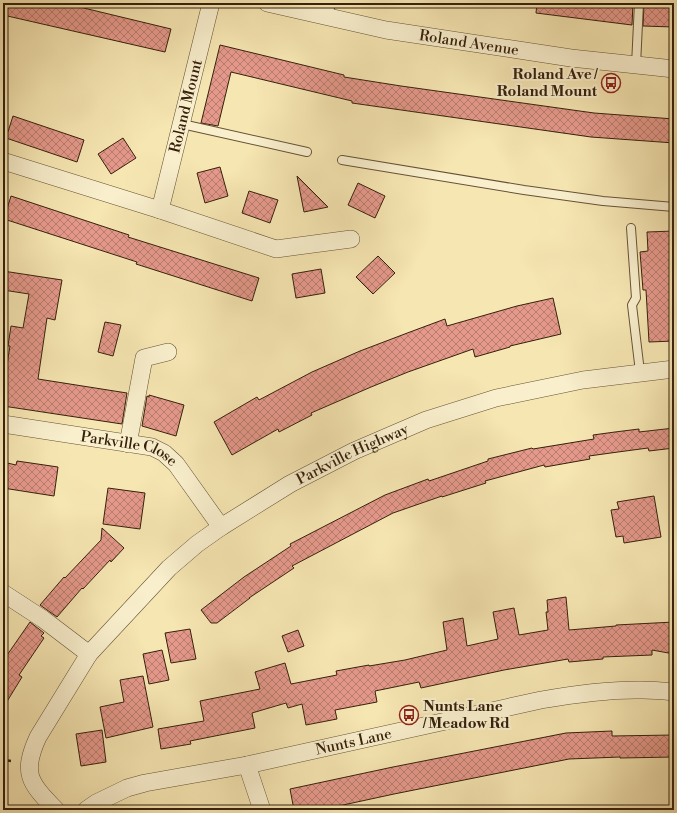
<svg xmlns="http://www.w3.org/2000/svg" width="677" height="813" font-family="'Libre Bodoni',serif">
	<style>
		.building { fill: url(#building-cross-hatch); stroke: #35200c }
		.lines { fill: none; stroke-linecap: round; stroke-linejoin: round }
		.service-casing { stroke: #655236; stroke-width: 10 }
		.minor-casing { stroke: #655236; stroke-width: 18 }
		.path { stroke: #35200c; stroke-width: 2.5; stroke-dasharray: 3 2; stroke-linecap: butt }
		.service { stroke: #f9efcd; stroke-width: 8 }
		.minor { stroke: #f9efcd; stroke-width: 17 }
		.labels { text-anchor: middle; dominant-baseline: central; stroke-width: 4; stroke-linejoin: round; paint-order: stroke }
		.street-label { font-size: 15px; fill: #35200c; stroke: #f9efcd }
		.poi-label { font-size: 15px; font-weight: bold; fill: #35200c; stroke: #f9efcd; text-anchor: end }
	</style>
	<defs>
		<pattern id="building-cross-hatch" width="8" height="8" patternUnits="userSpaceOnUse"><rect width="8" height="8" fill="#e5998b"/><path d="M0 0l8 8M0 8l8-8" fill="none" stroke="#ba7c70"/></pattern>
	</defs>
	<rect width="100%" height="100%" fill="#f6e6b2"/>
	<filter id="stains"><feTurbulence type="fractalNoise" baseFrequency=".005" numOctaves="4"/><feColorMatrix values="0 0 0 0 .2 0 0 0 0 .09 0 0 0 0 .02 0 0 0 .5 -.17"/></filter>
	<radialGradient id="worn" r=".72"><stop offset=".6" stop-color="#630" stop-opacity="0"/><stop offset="1" stop-color="#630" stop-opacity=".3"/></radialGradient>
	<g class="building">
		<path d="M3,3H63L171,29L165,52L3,15Z"/>
		<path d="M537,3H633L632,25L536,13Z"/>
		<path d="M644,3H674V27L643,26Z"/>
		<path d="M220,45L344,75V77L401,86L594,113L674,119V143L591,137L352,103V101L231,72L218,126L201,123Z"/>
		<path d="M13,116L84,140L77,162L6,138Z"/>
		<path d="M123,138L136,158L111,174L98,154Z"/>
		<path d="M220,167L228,196L205,203L197,173Z"/>
		<path d="M297,176L328,207L304,212Z"/>
		<path d="M358,183L385,196L375,218L348,205Z"/>
		<path d="M249,191L278,200L270,223L242,213Z"/>
		<path d="M11,196L129,235L128,237L259,278L252,301L136,264L137,262L4,219Z"/>
		<path d="M674,231V341L649,342L646,290H643L640,252L648,251L647,232Z"/>
		<path d="M378,256L395,273L373,294L356,277Z"/>
		<path d="M321,269L325,293L296,298L292,274Z"/>
		<path d="M3,271L62,280L55,320L47,318L38,379L127,393L122,424L3,406V389L10,346H8L11,326L23,328L29,294L3,290Z"/>
		<path d="M553,298L561,334L510,346V347L475,357L473,349L408,372L371,387L311,413L312,415L279,432L278,429L232,455L214,422L257,397L259,400L312,372L360,351L410,332L445,319L447,326L517,306Z"/>
		<path d="M105,322L121,325L113,356L98,352Z"/>
		<path d="M149,395L184,405L176,436L142,426L147,396L149,397Z"/>
		<path d="M674,428V448L649,451L648,448L618,452L589,456L590,459L545,467L544,465L485,481L486,483L442,497V496L393,513L292,566L294,568L249,598H250L217,623H211L201,610L244,577L291,546L290,544L385,495L428,479L429,481L488,461V459L532,448L533,449L594,439L593,435L615,432L639,429V432Z"/>
		<path d="M17,461L58,467L54,496L3,488V462L16,465Z"/>
		<path d="M108,488L145,493L140,529L103,524Z"/>
		<path d="M654,496L661,537L624,543L623,536L616,537L611,510L619,509L617,502Z"/>
		<path d="M102,528L124,548L111,562L110,560L83,589L82,588L57,617L40,605L64,577L65,578L101,540Z"/>
		<path d="M566,597L569,630L616,626V625L674,622V654L652,650V655L603,657V659L569,662L568,659L504,670L421,688L419,682L375,691L377,702L335,710L337,719L306,725L302,704L288,708L286,703L252,713L255,728L190,741L191,744L161,749L158,729L204,721L200,701L260,689L255,672L285,663L291,684L337,675L336,671L369,665V666L405,660L447,650L443,622L463,618L467,646L498,639L493,612L514,608L519,635L548,630L546,612H548L547,600Z"/>
		<path d="M30,622L44,633L41,636L44,638L19,675L22,677L3,708V661Z"/>
		<path d="M190,629L196,659L171,663L165,633Z"/>
		<path d="M298,630L304,646L288,652L282,636Z"/>
		<path d="M162,650L169,680L149,684L143,654Z"/>
		<path d="M143,676L153,727L106,738L100,707L124,702L120,680Z"/>
		<path d="M102,730L106,762L81,766L76,734Z"/>
		<path d="M612,731V736L674,735V757L620,758V757L569,759L394,794L320,810H294L290,789L393,767L566,733Z"/>
	</g>
	<g class="lines">
		<defs>
			<g id="service">
				<path d="M328,17L331,3"/>
				<path d="M636,65L639,3"/>
				<path d="M182,124L307,152"/>
				<path d="M342,160L524,190L603,201L674,207"/>
				<path d="M631,228L636,298L632,305L640,372"/>
			</g>
			<g id="minor">
				<path id="s1" d="M267,3L386,30L571,58L674,69"/>
				<path d="M3,161L160,210L276,249L351,239"/>
				<path id="s2" d="M160,210L211,3"/>
				<path id="s3" d="M3,424L152,447L164,453L176,464L221,527"/>
				<path d="M128,444L144,358L168,352"/>
				<path d="M3,593L43,619L89,654"/>
				<path d="M247,765L262,810"/>
				<path id="s4" d="M56,810C30,783 21,774 38,737L89,654L169,568L197,544L221,527L290,484L354,451L426,420L496,398L583,380L674,369"/>
				<path id="s5" d="M86,810L96,803L127,788L145,783L247,765L541,700C575,694 609,689 643,690C653,690 664,691 674,692"/>
			</g>
		</defs>
		<use href="#service" class="service-casing"/>
		<use href="#minor" class="minor-casing"/>
		<path class="path" d="M3,760L12,761"/>
		<use href="#service" class="service"/>
		<use href="#minor" class="minor"/>
	</g>
	<defs>
		<symbol id="bus-ring" viewBox="-11 -11 22 22"><circle r="9.5" fill="#f9efcd" stroke="#8f2418" stroke-width="1.5"/><path d="M-5-6H5V4H4V6H2V4H-2V6H-4V4H-5ZM-3.5-4V0h7V-4ZM-3.5 1.2v1.5H-2V1.2ZM2 1.2v1.5H3.5V1.2Z" fill="#8f2418"/></symbol>
	</defs>
	<g fill-rule="evenodd">
		<use href="#bus-ring" x="600" y="72" width="22" height="22"/>
		<use href="#bus-ring" x="398" y="704" width="22" height="22"/>
	</g>
	<g class="labels">
		<g class="street-label">
			<text stroke="none"><textPath href="#s1" startOffset="206">Roland Avenue</textPath></text>
			<text stroke="none"><textPath href="#s2" startOffset="107">Roland Mount</textPath></text>
			<text stroke="none"><textPath href="#s3" startOffset="129">Parkville Close</textPath></text>
			<text stroke="none"><textPath href="#s4" startOffset="515">Parkville Highway</textPath></text>
			<text stroke="none"><textPath href="#s5" startOffset="278">Nunts Lane</textPath></text>
		</g>
		<g class="poi-label">
			<text x="597" y="74">Roland Ave /<tspan x="597" dy="17">Roland Mount</tspan></text>
			<text x="423" y="706" text-anchor="start">Nunts Lane<tspan x="423" dy="17">/ Meadow Rd</tspan></text>
		</g>
	</g>
	<rect width="677" height="813" fill="none" stroke="#f6e6b2" stroke-width="16"/>
	<rect x="4" y="4" width="669" height="805" fill="none" stroke="#35200c" stroke-width="2"/>
	<rect x="8" y="8" width="661" height="797" fill="none" stroke="#35200c"/>
	<rect width="100%" height="100%" filter="url(#stains)"/>
	<rect width="100%" height="100%" fill="url(#worn)"/>
</svg>
